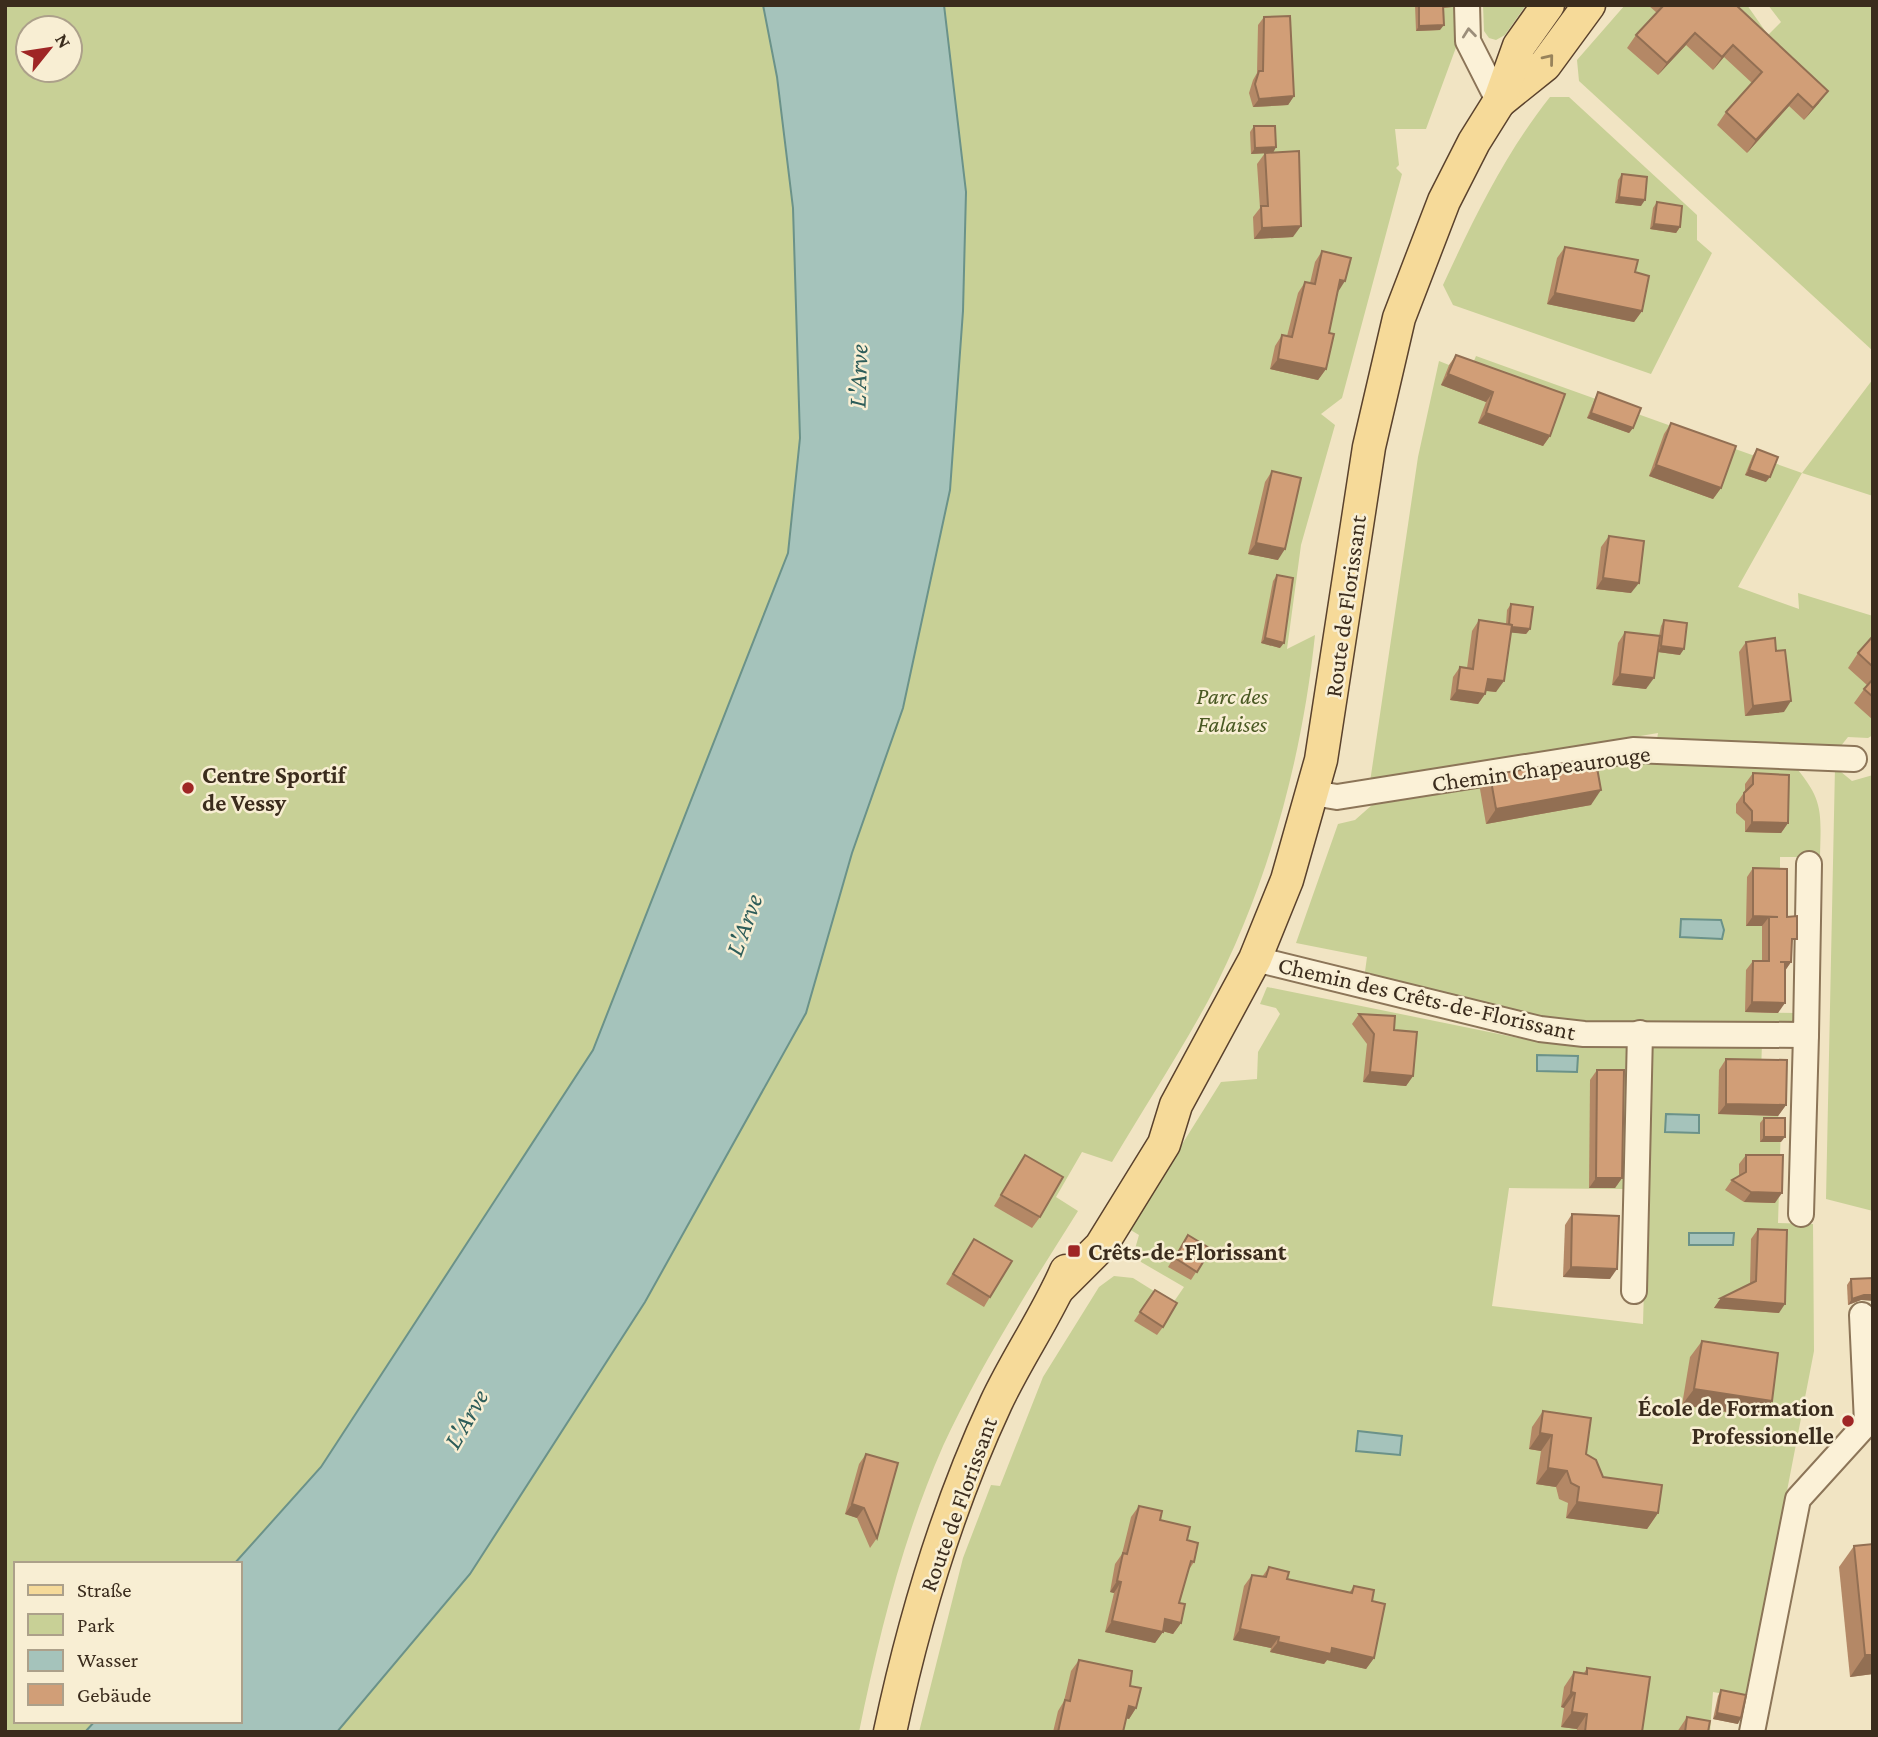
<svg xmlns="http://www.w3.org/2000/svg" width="1878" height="1737" font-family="'Crimson Pro',serif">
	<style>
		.green { fill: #c8d096; fill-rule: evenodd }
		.water { fill: #a5c3bb; stroke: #6b9289; stroke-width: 2 }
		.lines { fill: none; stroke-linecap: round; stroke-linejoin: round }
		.minor-casing { stroke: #8c7558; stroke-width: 28 }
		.major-casing { stroke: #5a422d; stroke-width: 35 }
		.minor { stroke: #fbf1d7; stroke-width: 24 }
		.major { stroke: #f6da99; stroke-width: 32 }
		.wall { fill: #b48866 }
		.shaded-wall { fill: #926f53 }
		.building { fill: #d19e77; stroke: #926f53; stroke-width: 2 }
		.oneway { stroke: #9b8e7a }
		.oneway2 { stroke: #98835b }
		.poi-dot { fill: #9f2625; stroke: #f8eed3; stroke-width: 2.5 }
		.labels { text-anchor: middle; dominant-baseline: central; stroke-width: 5; stroke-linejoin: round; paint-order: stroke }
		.street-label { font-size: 24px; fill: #3b2c1d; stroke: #f8eed3 }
		.park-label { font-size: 24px; font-style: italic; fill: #4a5923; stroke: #f8eed3 }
		.poi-label { font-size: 24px; font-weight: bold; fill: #3b2c1d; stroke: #f8eed3; text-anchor: start }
		.water-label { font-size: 26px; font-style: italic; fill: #2c5c59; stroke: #f8eed3 }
	</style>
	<rect width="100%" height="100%" fill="#f1e4c3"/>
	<g class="green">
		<path d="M5,5H763L777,77L793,208L800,438L788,553L593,1050L321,1467L234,1564H16V1721H95L85,1732H5ZM28,28H70V70H28Z"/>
		<path d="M944,5H1458V42L1426,129H1395L1399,165L1396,168L1402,174L1342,398L1321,414L1335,425L1301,545L1287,649L1315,635C1302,760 1267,889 1208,1001C1178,1056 1144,1108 1112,1162L1082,1152L1056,1197L1078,1211C1030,1287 981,1364 943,1446C903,1537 879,1635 859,1732H337L470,1574L645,1302L852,853L903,708L950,490L963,311L966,192Z"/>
		<path d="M1483,5H1526L1505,35L1496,40L1489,38L1484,31Z"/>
		<path d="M1625,5H1747L1768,35L1781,22L1768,5H1873V351L1579,81L1577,60Z"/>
		<path d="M1550,97H1569L1697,215V240L1712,253L1651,374L1453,305L1443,285C1474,218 1504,155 1550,97Z"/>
		<path d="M1476,356L1802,473L1873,379V496L1802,473L1738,587L1799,609L1798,593L1873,616V735L1868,738L1848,737L1836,752L1656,745L1658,733L1370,782L1418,457L1439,361L1469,373Z"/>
		<path d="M1635,760L1793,764C1824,800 1821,811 1820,857H1780V878L1762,949V971L1745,1012L1796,1013L1795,1021L1785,1026L1564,1021L1364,979L1367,957L1296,943L1338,824L1355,820L1372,805Z"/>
		<path d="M1835,767L1852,781L1873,775V1211L1826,1199Z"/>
		<path d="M1267,987L1529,1040L1626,1046L1625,1189L1509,1188L1492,1306L1643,1324L1651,1046L1762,1044L1761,1071L1719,1114L1778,1116L1781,1124L1778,1223L1813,1224L1814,1351L1747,1698L1713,1692L1710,1732H919L963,1558L991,1485L1000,1486L1043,1377L1099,1287L1114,1276L1133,1278L1173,1303L1184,1287L1141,1262L1135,1249L1139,1235L1129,1229L1221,1082L1257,1079L1258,1052L1280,1014L1276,1008L1260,1004Z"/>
	</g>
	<g class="water">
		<path d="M763,5H944L966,192L963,311L950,490L903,708L852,853L806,1013L645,1302L470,1574L337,1732H85L95,1721H240V1564H234L321,1467L593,1050L788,553L800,438L793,208L777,77Z"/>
		<path d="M1681,919L1721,920L1724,930L1722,939L1680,937Z"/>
		<path d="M1537,1055L1578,1056L1577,1072L1537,1071Z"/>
		<path d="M1666,1114L1699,1115V1133L1665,1132Z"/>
		<path d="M1689,1233H1734L1733,1245H1689Z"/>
		<path d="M1358,1431L1402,1436L1400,1455L1356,1451Z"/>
	</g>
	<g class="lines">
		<defs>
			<g id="minor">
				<path d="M1467,5L1468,41L1499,102"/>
				<path d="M1313,793L1337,797L1633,750L1854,759"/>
				<path d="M1255,959L1540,1029L1584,1034L1806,1035L1809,864"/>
				<path d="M1801,1214L1806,1035"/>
				<path d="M1634,1291L1640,1033"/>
				<path d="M1752,1732L1798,1499L1867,1423L1862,1315"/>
			</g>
			<g id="major">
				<path d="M1499,102L1545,65L1589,5"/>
				<path d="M1058,1289L1101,1246L1164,1144L1176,1105L1255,959L1287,880L1321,760L1369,447L1399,318L1444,201L1474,142L1499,102L1519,46L1548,5"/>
				<path d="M890,1732C914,1619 947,1508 996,1403C1017,1358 1046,1317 1066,1271"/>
			</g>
		</defs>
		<use href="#minor" class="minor-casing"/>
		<use href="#major" class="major-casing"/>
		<use href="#minor" class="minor"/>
		<use href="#major" class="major"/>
	</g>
	<g class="wall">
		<path d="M1415,5H1453L1452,7L1443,8L1440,30L1416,31Z"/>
		<path d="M1648,5H1736L1819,103L1804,120L1789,106L1747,153L1717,125L1726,112L1752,83L1724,57L1713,70L1686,45L1658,75L1627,48L1636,35L1657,13Z"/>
		<path d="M1264,17L1294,96L1288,105L1253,107L1249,93L1253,80L1257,73L1258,25Z"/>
		<path d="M1254,126L1276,147L1273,152L1293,237L1254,239L1253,217L1260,208L1257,164L1265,153L1251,154L1250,132Z"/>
		<path d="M1622,174L1641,206L1615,203L1618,180Z"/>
		<path d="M1657,202L1680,227L1676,233L1650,229L1653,208Z"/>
		<path d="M1565,247L1635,272L1642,311L1634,322L1547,304L1557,258Z"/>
		<path d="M1322,251L1338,292L1329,333L1326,369L1318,380L1270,369L1275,346L1282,335L1287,336L1298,293L1305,282L1310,283L1315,262Z"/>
		<path d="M1456,355L1550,436L1543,446L1478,423L1486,402L1441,385L1449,365Z"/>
		<path d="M1598,392L1633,428L1629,433L1587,418L1595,398Z"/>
		<path d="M1671,423L1721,488L1713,499L1649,476L1664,434Z"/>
		<path d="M1757,449L1766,482L1745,475L1753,455Z"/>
		<path d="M1272,471L1278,560L1248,554L1265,482Z"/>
		<path d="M1609,536L1631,593L1596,589L1601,547Z"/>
		<path d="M1277,575L1280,648L1261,643L1273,581Z"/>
		<path d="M1511,604L1530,629L1526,634L1511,632L1496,692L1486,691L1485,694L1478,704L1450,700L1453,677L1460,667L1467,668L1472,631L1479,620L1506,624L1507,610Z"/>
		<path d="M1664,620L1680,655L1658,652L1646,689L1612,685L1618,643L1625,632L1659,636L1661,626Z"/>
		<path d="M1873,636V720L1854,703L1867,685L1848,668L1858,653Z"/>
		<path d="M1746,642L1784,712L1745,716L1739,652Z"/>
		<path d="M1753,773L1788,823L1781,833L1745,832V821L1736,813V804L1745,791V784Z"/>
		<path d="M1490,775L1591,805L1486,824L1480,789Z"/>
		<path d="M1753,868L1787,917L1791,947V962L1785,970L1778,1013L1745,1012L1746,970L1753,961H1762V926H1746L1747,877Z"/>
		<path d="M1359,1014L1394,1030L1413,1076L1406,1086L1363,1082L1367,1044L1352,1024Z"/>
		<path d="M1726,1059L1786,1105L1778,1116L1718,1114L1719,1070Z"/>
		<path d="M1597,1070L1622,1178L1615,1188H1589L1590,1080Z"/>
		<path d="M1764,1118L1781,1142H1760V1123Z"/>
		<path d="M1025,1155L1040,1217L1032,1228L994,1206Z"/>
		<path d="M1746,1155L1775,1203L1744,1202L1725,1190L1732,1180L1739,1176V1164Z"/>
		<path d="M1572,1214L1610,1279L1563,1277L1565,1225Z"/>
		<path d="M1758,1229L1779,1313L1714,1308L1721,1298L1750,1284L1751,1239Z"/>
		<path d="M1188,1235L1211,1249L1191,1280L1168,1267Z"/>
		<path d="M974,1239L990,1297L984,1307L946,1284Z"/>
		<path d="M1851,1279L1861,1300L1848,1305L1847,1285Z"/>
		<path d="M1155,1290L1163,1327L1157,1335L1134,1321Z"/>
		<path d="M1702,1341L1772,1401L1760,1417L1682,1405L1690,1357Z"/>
		<path d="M1543,1411L1586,1454L1603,1477L1658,1513L1647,1529L1566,1518L1568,1503L1559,1499L1556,1487L1536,1484L1541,1451L1529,1449L1532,1427Z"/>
		<path d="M866,1454L877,1538L870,1548L857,1518L845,1514L859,1464Z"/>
		<path d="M1139,1506L1187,1540L1194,1562L1188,1571L1179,1603L1181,1623L1173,1634L1163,1631L1155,1643L1105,1632L1114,1593L1110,1592L1115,1564L1122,1554L1131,1517Z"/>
		<path d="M1854,1546L1873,1674L1850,1677L1839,1567Z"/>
		<path d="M1269,1567L1287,1579L1349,1593L1354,1586L1372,1601L1374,1658L1366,1669L1327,1660L1324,1664L1270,1652L1271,1648L1233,1640L1244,1586L1252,1575L1262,1577Z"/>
		<path d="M1079,1660L1130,1686L1136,1708L1129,1719L1126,1718L1123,1732H1053L1058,1711L1064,1701L1071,1671Z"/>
		<path d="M1587,1668L1642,1732H1576L1577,1729L1561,1727L1564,1708L1561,1707L1564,1687L1574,1672L1584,1673Z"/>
		<path d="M1721,1690L1738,1724L1713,1719L1718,1696Z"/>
		<path d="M1687,1717L1708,1732H1677Z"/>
	</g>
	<g class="shaded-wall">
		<path d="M1441,5H1453L1452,7L1439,8Z"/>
		<path d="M1444,25L1440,30L1416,31L1419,26Z"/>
		<path d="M1695,33L1686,45L1658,75L1667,63Z"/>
		<path d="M1733,45L1724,57L1713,70L1722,57Z"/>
		<path d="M1828,91L1819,103L1804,120L1813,108Z"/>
		<path d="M1798,94L1789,106L1747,153L1756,140Z"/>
		<path d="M1294,96L1288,105L1253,107L1259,99Z"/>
		<path d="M1276,147L1273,153L1251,154L1255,148Z"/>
		<path d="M1619,197L1645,200L1641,206L1615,203Z"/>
		<path d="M1654,224L1680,227L1676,233L1650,229Z"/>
		<path d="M1301,226L1293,237L1254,239L1262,228Z"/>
		<path d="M1340,280L1345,281L1338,292Z"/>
		<path d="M1555,293L1642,311L1634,322L1547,304Z"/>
		<path d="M1278,359L1326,369L1318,380L1270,369Z"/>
		<path d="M1448,374L1493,392L1486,402L1441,385Z"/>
		<path d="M1486,413L1550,436L1543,446L1478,423Z"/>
		<path d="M1591,413L1633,428L1629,433L1587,418Z"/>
		<path d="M1656,465L1721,488L1713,499L1649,476Z"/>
		<path d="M1749,470L1770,477L1766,482L1745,475Z"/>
		<path d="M1256,543L1285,549L1278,560L1248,554Z"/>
		<path d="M1603,578L1639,583L1631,593L1596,589Z"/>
		<path d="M1509,626L1530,629L1526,634L1505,632Z"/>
		<path d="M1265,638L1284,643L1280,648L1261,643Z"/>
		<path d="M1661,646L1684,649L1680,655L1658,652Z"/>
		<path d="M1620,674L1654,678L1646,689L1612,685Z"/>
		<path d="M1488,679L1504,681L1496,692L1480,690Z"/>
		<path d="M1457,690L1485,694L1478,704L1450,700Z"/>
		<path d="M1791,701L1784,712L1745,716L1753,706Z"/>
		<path d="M1601,790L1591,805L1486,824L1496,809Z"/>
		<path d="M1752,822L1788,823L1781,833L1745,832Z"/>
		<path d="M1753,916L1778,917H1769L1762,926H1746Z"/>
		<path d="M1780,962H1791L1785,971Z"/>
		<path d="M1752,1002L1785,1003L1778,1013L1745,1012Z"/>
		<path d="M1370,1072L1413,1076L1406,1086L1363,1082Z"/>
		<path d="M1726,1104L1786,1105L1778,1116L1718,1114Z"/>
		<path d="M1764,1137H1785L1781,1142H1760Z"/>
		<path d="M1596,1178H1622L1615,1188H1589Z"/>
		<path d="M1751,1192L1782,1193L1775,1203L1744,1202Z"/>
		<path d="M1571,1267L1617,1269L1610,1279L1563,1277Z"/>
		<path d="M1864,1295H1873V1301L1861,1300L1848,1305L1852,1299Z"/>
		<path d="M1721,1298L1785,1304L1779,1313L1714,1308Z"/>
		<path d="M1694,1389L1772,1401L1760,1417L1682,1405Z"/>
		<path d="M1540,1433L1552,1435L1541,1451L1529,1449Z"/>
		<path d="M1548,1468L1567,1471L1556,1487L1536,1484Z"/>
		<path d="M1577,1502L1658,1513L1647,1529L1566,1518Z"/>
		<path d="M852,1504L864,1508L857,1518L845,1514Z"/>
		<path d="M1117,1581L1121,1582L1114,1593L1110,1592Z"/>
		<path d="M1165,1619L1181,1623L1173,1634L1158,1630Z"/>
		<path d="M1112,1621L1163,1632L1155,1643L1105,1632Z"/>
		<path d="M1240,1629L1279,1637L1271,1648L1233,1640Z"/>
		<path d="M1278,1642L1332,1648L1374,1658L1366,1669L1327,1660L1324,1664L1270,1652Z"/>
		<path d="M1865,1655H1873V1674L1850,1677Z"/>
		<path d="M1571,1692L1575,1693L1564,1708L1561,1707Z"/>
		<path d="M1129,1706L1136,1708L1129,1719L1121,1717Z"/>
		<path d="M1572,1712L1587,1714L1577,1729L1561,1727Z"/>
		<path d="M1717,1713L1741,1718L1738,1724L1713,1719Z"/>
	</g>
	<g class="building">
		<path d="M1419,5H1443L1444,25L1419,26Z"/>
		<path d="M1664,5H1736L1828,91L1813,108L1798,94L1756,140L1726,112L1762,72L1733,45L1722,57L1695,33L1667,63L1636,35Z"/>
		<path d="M1290,16L1294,96L1259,99L1255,84L1259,71H1263L1264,17Z"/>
		<path d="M1254,126H1275L1276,147L1255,148Z"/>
		<path d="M1299,151L1301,226L1262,228L1261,206H1268L1265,153Z"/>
		<path d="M1622,174L1647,177L1645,200L1619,197Z"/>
		<path d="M1657,202L1682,206L1680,227L1654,224Z"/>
		<path d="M1565,247L1638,260L1635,272L1649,276L1642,311L1555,293Z"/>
		<path d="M1322,251L1351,258L1345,281L1340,280L1329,333L1334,334L1326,369L1278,359L1282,335L1292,337L1305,282L1315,284Z"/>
		<path d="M1456,355L1565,394L1550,436L1486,413L1493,392L1448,374Z"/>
		<path d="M1598,392L1641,408L1633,428L1591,413Z"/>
		<path d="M1671,423L1736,446L1721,488L1656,465Z"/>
		<path d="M1757,449L1778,457L1770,477L1749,470Z"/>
		<path d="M1272,471L1301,478L1285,549L1256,543Z"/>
		<path d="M1609,536L1644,541L1639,583L1603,578Z"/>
		<path d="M1277,575L1293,578L1284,643L1265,638Z"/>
		<path d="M1511,604L1533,607L1530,629L1512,627V625L1509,624Z"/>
		<path d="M1479,620L1512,625L1504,681L1488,679L1485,694L1457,690L1460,667L1473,669Z"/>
		<path d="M1664,620L1687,623L1684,649L1661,646Z"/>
		<path d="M1625,632L1660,636L1654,678L1620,674Z"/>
		<path d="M1873,636V667L1858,653Z"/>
		<path d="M1775,638L1776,651L1785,650L1791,701L1753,706L1746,642Z"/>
		<path d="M1873,679V697L1864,689Z"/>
		<path d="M1577,761L1578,765L1596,762L1601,790L1496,809L1490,775Z"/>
		<path d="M1753,773L1789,775L1788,823L1752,822V811L1744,802V793L1753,784Z"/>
		<path d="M1753,868L1787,869V917L1797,916V939H1792L1791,962H1780H1785V1003L1752,1002L1753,961H1769V917H1778L1753,916Z"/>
		<path d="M1359,1014L1395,1016L1394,1030L1417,1032L1413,1076L1370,1072L1374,1034Z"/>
		<path d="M1726,1059L1787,1060L1786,1105L1726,1104Z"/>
		<path d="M1597,1070H1624L1622,1178H1596Z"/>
		<rect x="1764" y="1118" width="21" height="19"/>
		<path d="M1025,1155L1063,1177L1040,1217L1001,1195Z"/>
		<path d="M1746,1155H1783L1782,1193L1751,1192L1732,1180L1746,1172Z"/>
		<path d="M1572,1214L1619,1216L1617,1269L1571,1267Z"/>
		<path d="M1758,1229L1787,1230L1785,1304L1721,1298L1756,1281Z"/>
		<path d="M1188,1235L1211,1249L1197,1272L1175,1258Z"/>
		<path d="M974,1239L1012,1261L990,1297L953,1274Z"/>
		<path d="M1873,1278V1295H1864L1852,1299L1851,1279Z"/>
		<path d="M1155,1290L1177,1303L1163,1327L1140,1312Z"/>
		<path d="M1702,1341L1778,1353L1772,1401L1694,1389Z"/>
		<path d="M1543,1411L1591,1418L1586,1454L1596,1460L1603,1477L1662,1485L1658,1513L1577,1502L1579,1487L1571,1483L1567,1471L1548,1468L1552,1435L1540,1433Z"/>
		<path d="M866,1454L898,1463L877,1538L864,1508L852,1504Z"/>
		<path d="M1139,1506L1162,1511L1160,1520L1190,1527L1187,1540L1198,1543L1194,1562L1191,1561L1179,1603L1185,1604L1181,1623L1165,1619L1163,1632L1112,1621L1121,1582L1117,1581L1123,1553L1127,1554Z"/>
		<path d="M1873,1544V1655H1865L1854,1546Z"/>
		<path d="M1269,1567L1289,1572L1287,1579L1352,1593L1354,1586L1374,1590L1372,1601L1385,1604L1374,1658L1332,1648L1331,1654L1278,1642L1279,1637L1240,1629L1252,1575L1266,1577Z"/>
		<path d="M1079,1660L1132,1671L1130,1686L1141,1688L1136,1708L1129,1706L1123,1732H1058L1065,1700L1070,1701Z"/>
		<path d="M1587,1668L1650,1677L1642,1732H1585L1587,1714L1572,1712L1575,1693L1571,1692L1574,1672L1587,1674Z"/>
		<path d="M1721,1690L1746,1695L1741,1718L1717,1713Z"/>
		<path d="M1687,1717L1710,1721L1708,1732H1685Z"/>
	</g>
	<defs><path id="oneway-chevron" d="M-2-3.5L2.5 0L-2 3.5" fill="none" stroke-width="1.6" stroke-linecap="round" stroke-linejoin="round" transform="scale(1.75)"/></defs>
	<use class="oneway" href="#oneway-chevron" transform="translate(1469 33) rotate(-96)"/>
	<use class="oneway2" href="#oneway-chevron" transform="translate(1549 59) rotate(-51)"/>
	<g class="poi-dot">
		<circle cx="188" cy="788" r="7"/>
		<rect x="1067" y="1244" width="14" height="14" rx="3.5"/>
		<circle cx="1848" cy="1421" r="7"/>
	</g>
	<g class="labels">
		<g class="street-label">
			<text transform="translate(1345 606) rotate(-82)">Route de Florissant</text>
			<text transform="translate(1541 768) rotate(-8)">Chemin Chapeaurouge</text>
			<text transform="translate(1427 998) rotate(13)">Chemin des Crêts-de-Florissant</text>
			<text transform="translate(958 1504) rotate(-70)">Route de Florissant</text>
		</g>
		<g class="park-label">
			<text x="1232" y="695">Parc des<tspan x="1232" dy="28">Falaises</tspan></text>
		</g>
		<g class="poi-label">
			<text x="202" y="774">Centre Sportif<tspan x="202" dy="28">de Vessy</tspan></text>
			<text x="1088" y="1251">Crêts-de-Florissant</text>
			<text x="1834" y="1407" text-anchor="end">École de Formation<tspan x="1834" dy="28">Professionelle</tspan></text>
		</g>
		<g class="water-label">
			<text transform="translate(858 376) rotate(-88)">L'Arve</text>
			<text transform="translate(744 925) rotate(-70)">L'Arve</text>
			<text transform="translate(466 1419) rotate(-60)">L'Arve</text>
		</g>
	</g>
	<rect width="1878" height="1737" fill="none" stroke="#3b2c1d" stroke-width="14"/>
	<rect x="14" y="1562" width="228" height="161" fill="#f8eed3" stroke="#aca08a" stroke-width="2"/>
	<rect x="28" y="1585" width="35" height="10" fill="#f6da99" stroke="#aca08a" stroke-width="2"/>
	<text x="77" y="1597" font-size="21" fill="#3b2c1d">Straße</text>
	<rect x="28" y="1614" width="35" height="21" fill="#c8d096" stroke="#aca08a" stroke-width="2"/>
	<text x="77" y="1632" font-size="21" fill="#3b2c1d">Park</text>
	<rect x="28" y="1650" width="35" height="21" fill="#a5c3bb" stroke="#aca08a" stroke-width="2"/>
	<text x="77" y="1667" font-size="21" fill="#3b2c1d">Wasser</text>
	<rect x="28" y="1684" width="35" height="21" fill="#d19e77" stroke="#aca08a" stroke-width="2"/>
	<text x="77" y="1702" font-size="21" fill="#3b2c1d">Gebäude</text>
	<g transform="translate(49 49) rotate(60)"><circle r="33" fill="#f8eed3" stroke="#aca08a" stroke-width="2"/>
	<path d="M0-5L12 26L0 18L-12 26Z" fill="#9f2625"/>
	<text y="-10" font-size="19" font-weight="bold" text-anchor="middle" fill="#3b2c1d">N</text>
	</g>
</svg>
